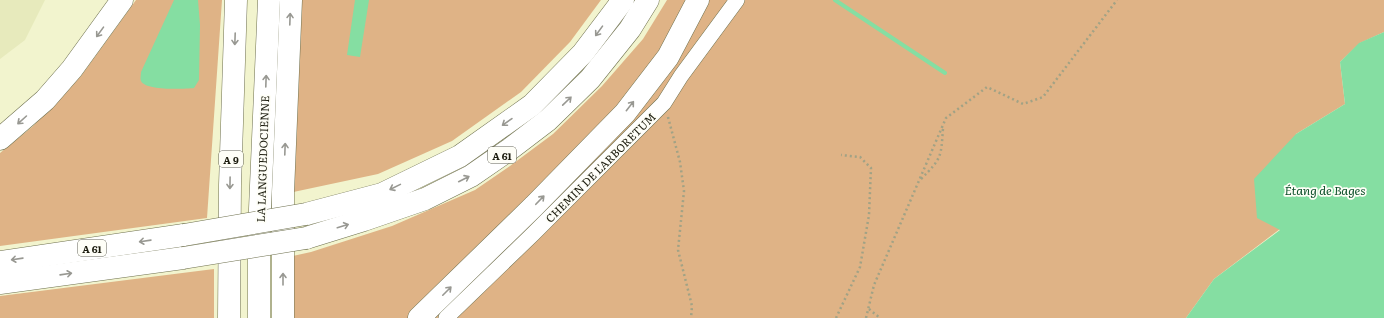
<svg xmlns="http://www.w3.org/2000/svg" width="1384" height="318" font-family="Literata,serif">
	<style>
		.built { fill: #e7eabc }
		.green { fill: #dfb386 }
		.water { fill: #85dea2 }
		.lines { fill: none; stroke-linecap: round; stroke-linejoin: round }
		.stream { stroke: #85dea2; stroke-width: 4 }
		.minor-casing { stroke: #6f714f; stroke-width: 16 }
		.motorway-casing { stroke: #6f714f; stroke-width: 23 }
		.path { stroke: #a1a285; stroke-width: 2.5; stroke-dasharray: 2 3; stroke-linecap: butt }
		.minor { stroke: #fff; stroke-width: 15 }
		.motorway { stroke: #fff; stroke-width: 22 }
		.motorway-bridge-casing { stroke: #6f714f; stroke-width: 23; stroke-linecap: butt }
		.motorway-bridge { stroke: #fff; stroke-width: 22 }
		.oneway { stroke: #989892 }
		.labels { text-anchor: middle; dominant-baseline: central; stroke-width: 3.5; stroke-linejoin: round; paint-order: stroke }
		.shield { fill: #fefef7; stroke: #5f5f53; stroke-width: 1 }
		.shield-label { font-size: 10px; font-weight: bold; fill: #1b1b0d }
		.street-label { font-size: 11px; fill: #1b1b0d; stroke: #fefef7 }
		.water-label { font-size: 12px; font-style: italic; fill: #0d512b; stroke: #fefef7 }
	</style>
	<rect width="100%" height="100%" fill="#f2f4ce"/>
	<path class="built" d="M0,0H45L25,40L0,59Z"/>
	<g class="green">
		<path d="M136,0H222L207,218L0,246V153L32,127L81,76Z"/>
		<path d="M296,0H601L570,42L521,92L452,141L378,174L284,194Z"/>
		<path d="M667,0H1384V32L1360,43L1340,62L1345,104L1296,134L1280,229L1214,279L1186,318H278L279,259L311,252L392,226L475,190L510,166L553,134L602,86L643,39Z"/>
		<path d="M214,269V318H0V296Z"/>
	</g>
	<g class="water">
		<path d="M174,0H198L200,25L199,80L194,88C184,89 146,91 141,81C140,79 141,74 141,72Z"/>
		<path d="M355,0H369L360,57L347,55Z"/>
		<path d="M1384,32V318H1186L1214,279L1280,230L1257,218L1254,179L1296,134L1345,104L1340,62L1359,43Z"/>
	</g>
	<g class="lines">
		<path class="stream" d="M835,0L945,73"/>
		<defs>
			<path id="minor" d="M446,318L533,234L664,103L681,76L737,0"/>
			<g id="motorway">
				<path d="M0,139L45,100L72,69L122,0"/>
				<path d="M306,214L382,194L460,156L532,105L583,53L623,0"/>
				<path d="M306,238L364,220L425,199L471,176L510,149L548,120L590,79L630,29L648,0"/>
				<path d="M0,262L184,235"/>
				<path d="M0,283L183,258"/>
				<path d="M229,318L230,185L236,0"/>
				<path d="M259,318V232L269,0"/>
				<path d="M283,318V192L291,0"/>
				<path d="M419,318L534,206L625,113L668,57L698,0"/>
			</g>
		</defs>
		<use href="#minor" class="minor-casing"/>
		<use href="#motorway" class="motorway-casing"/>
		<g class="path">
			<path d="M668,117L680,162L684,191L678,250L692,306L691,318"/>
			<path d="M921,179C942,158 941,157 943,128"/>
			<path d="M869,309L880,318"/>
			<path d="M836,318L860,267L869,215L871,168L860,157L841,155"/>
			<path d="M866,318L874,285L946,118L987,87L1023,104L1043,97L1117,0"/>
		</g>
		<use href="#minor" class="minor"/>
		<use href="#motorway" class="motorway"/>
		<defs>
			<g id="motorway-bridge">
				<path d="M184,235L306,214"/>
				<path d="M183,258L306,238"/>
			</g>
		</defs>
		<use href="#motorway-bridge" class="motorway-bridge-casing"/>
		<use href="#motorway-bridge" class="motorway-bridge"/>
	</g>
	<defs><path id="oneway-shaft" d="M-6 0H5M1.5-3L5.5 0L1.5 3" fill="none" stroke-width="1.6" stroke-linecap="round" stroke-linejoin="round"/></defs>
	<g class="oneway">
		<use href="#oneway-shaft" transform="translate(290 19) rotate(-88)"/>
		<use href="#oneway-shaft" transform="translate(599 31) rotate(126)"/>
		<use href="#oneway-shaft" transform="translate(100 32) rotate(126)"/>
		<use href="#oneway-shaft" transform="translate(235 39) rotate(92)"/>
		<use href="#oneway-shaft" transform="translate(266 81) rotate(-88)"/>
		<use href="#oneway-shaft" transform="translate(567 101) rotate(-44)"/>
		<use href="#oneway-shaft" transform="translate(630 106) rotate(-52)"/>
		<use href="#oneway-shaft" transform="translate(22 120) rotate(138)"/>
		<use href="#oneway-shaft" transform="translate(507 122) rotate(145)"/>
		<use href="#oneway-shaft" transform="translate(285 149) rotate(-88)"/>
		<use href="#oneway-shaft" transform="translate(464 179) rotate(-27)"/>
		<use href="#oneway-shaft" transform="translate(230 183) rotate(91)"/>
		<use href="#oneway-shaft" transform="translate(395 187) rotate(154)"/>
		<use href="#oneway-shaft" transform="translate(540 200) rotate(-46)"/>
		<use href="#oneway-shaft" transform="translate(343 226) rotate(-17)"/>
		<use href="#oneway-shaft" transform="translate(145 241) rotate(172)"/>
		<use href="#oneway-shaft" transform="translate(17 259) rotate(172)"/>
		<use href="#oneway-shaft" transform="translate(66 274) rotate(-8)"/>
		<use href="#oneway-shaft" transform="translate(283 279) rotate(-90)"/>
		<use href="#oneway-shaft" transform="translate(447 291) rotate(-45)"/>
	</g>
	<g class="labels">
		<g class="shield">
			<rect x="488" y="147" width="28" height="16" rx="3"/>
			<rect x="219" y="151" width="24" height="16" rx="3"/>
			<rect x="78" y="240" width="28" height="16" rx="3"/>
		</g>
		<g class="shield-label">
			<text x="502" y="155">A 61</text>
			<text x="231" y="159">A 9</text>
			<text x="92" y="248">A 61</text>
		</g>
		<g class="street-label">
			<text transform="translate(262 159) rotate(-88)">LA LANGUEDOCIENNE</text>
			<text transform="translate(600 167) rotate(-45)">CHEMIN DE L'ARBORETUM</text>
		</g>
		<g class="water-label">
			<text x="1325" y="190">Étang de Bages</text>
		</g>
	</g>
</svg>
